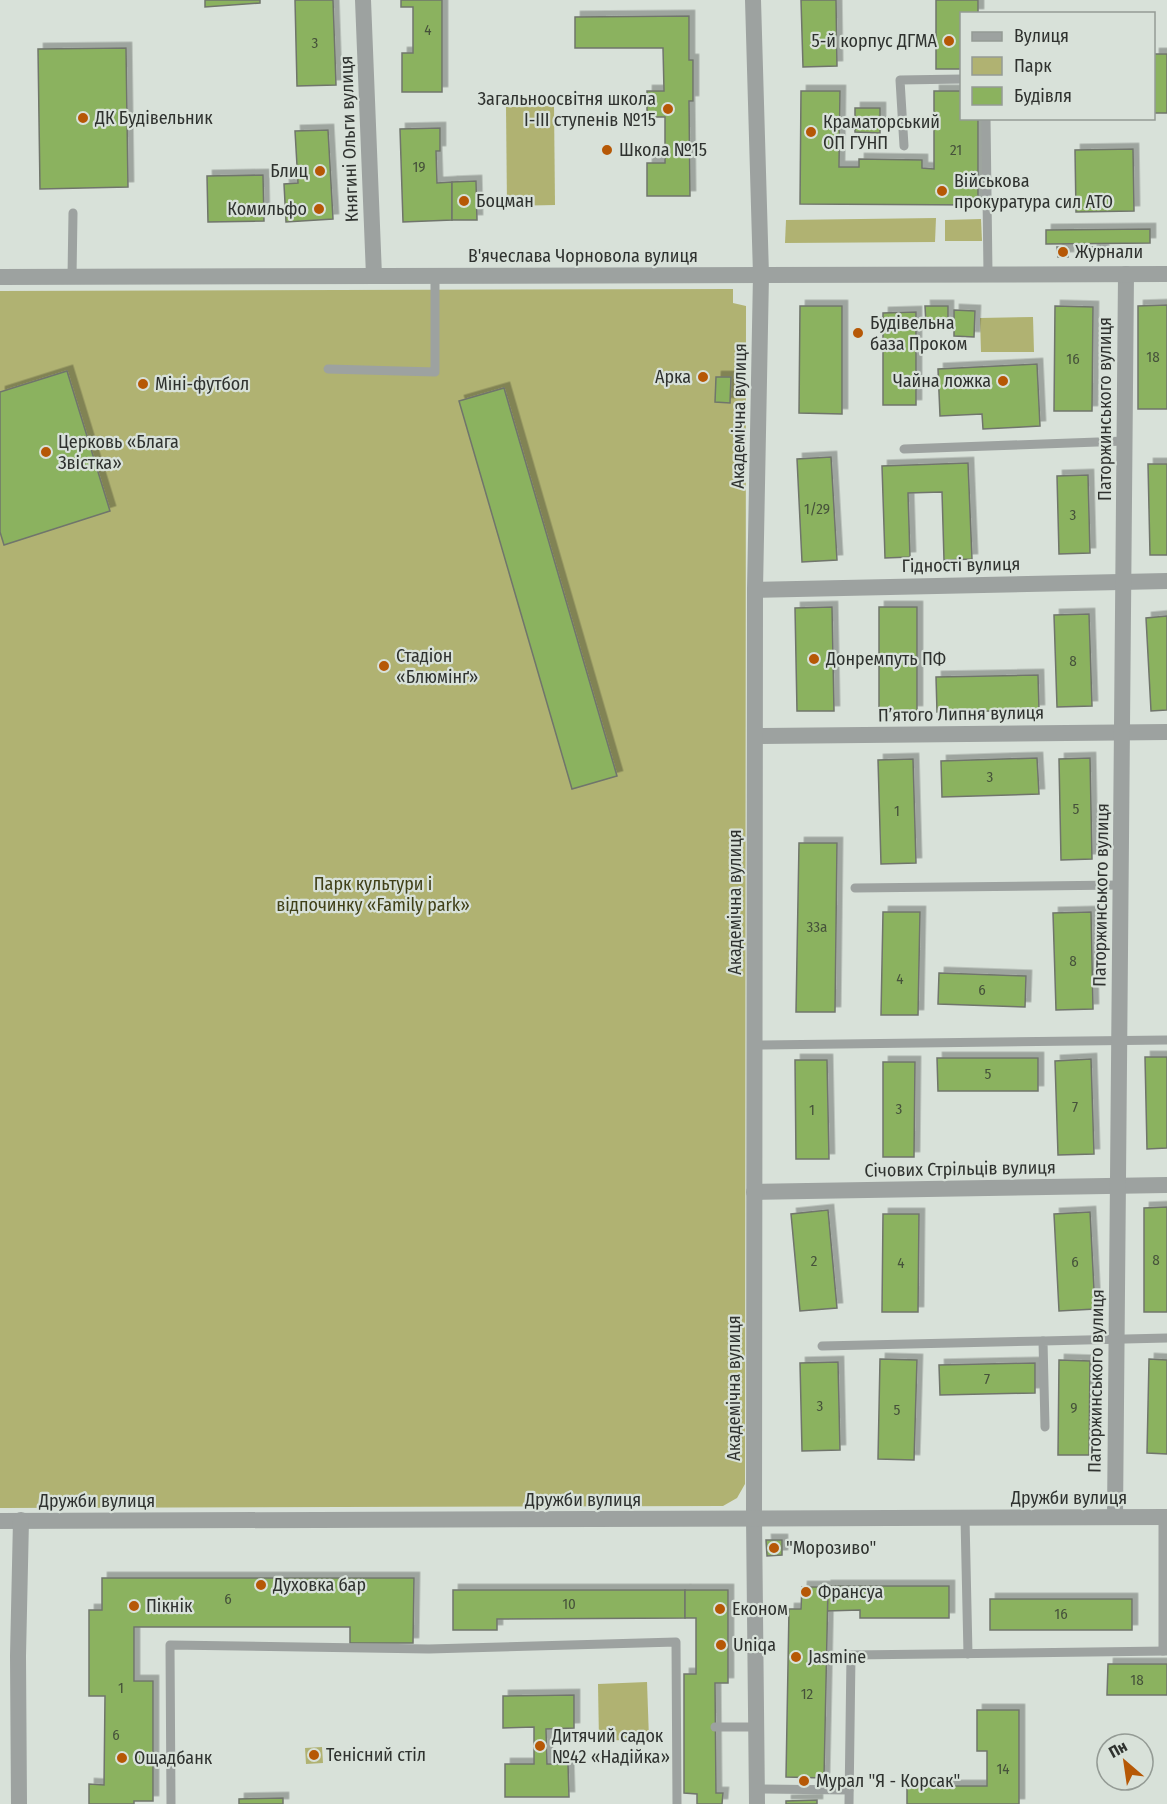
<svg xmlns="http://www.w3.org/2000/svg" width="1167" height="1804" font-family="'Fira Sans Condensed',sans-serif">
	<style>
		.green { fill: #b0b272 }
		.building { fill: #8bb25e; stroke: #70756c; stroke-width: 1.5; filter: url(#shadow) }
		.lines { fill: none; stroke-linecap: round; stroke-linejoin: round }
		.service { stroke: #9da2a0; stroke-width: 9 }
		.minor { stroke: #9da2a0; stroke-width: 16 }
		.tertiary { stroke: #9da2a0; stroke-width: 16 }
		.poi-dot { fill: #b65806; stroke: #d8e1d9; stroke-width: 2 }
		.labels { text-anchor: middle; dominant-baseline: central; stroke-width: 4.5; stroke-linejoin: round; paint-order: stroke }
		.number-label { font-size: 15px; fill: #46523b }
		.poi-label { font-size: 18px; fill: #2f322f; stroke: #d8e1d9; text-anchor: start }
		.street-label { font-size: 18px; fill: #2f322f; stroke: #d8e1d9 }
		.park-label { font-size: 18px; fill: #404018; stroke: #d8e1d9 }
	</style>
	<defs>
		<filter id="shadow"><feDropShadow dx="5.5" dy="-5.5" stdDeviation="0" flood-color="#0004"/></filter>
	</defs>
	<rect width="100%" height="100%" fill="#d8e1d9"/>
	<g class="green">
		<path d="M554,106L555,205L507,206L506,107Z"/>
		<path d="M936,218L935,242L785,243L786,220Z"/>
		<path d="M981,219L982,241H945V220Z"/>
		<path d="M733,289V303L746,306L745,1484L737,1498L723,1506L0,1508V291Z"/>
		<path d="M1033,317L1034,352H981L980,318Z"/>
		<path d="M647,1682L649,1739L599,1741L598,1684Z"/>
		<path d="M322,1747L323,1763L306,1764L305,1748Z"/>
	</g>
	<g class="building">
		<path d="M205,0H260V3L205,7Z"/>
		<path d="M295,0H333L336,85L297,86Z"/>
		<path d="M401,0H442V92H402V53H413V7H401Z"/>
		<path d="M801,0H836L837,66L803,67Z"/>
		<path d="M936,0H978V14H962V69H936Z"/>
		<path d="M689,16V60H693V101H689L690,196H647V163H665V117H647V91H664L663,48H575V17Z"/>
		<path d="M126,48L128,187L40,189L38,49Z"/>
		<rect x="1154" y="54" width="13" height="59"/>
		<path d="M801,91H840L839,167H859V159L922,160V168L934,169V91H962V118H978V205L800,204Z"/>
		<path d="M855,108H880V133L855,132Z"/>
		<path d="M440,128V151H436L437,183L452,182V220L403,222L400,129Z"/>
		<path d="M328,130L333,219L286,222L284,184L298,183L295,131Z"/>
		<path d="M1133,149L1134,211L1076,212L1075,150Z"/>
		<path d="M263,175L264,221L208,222L207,176Z"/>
		<path d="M476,181L477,220H452V182Z"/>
		<path d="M1150,229V243L1046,244V230Z"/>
		<path d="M1057,247L1068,248V257H1058Z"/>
		<rect x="1092" y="247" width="11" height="9"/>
		<path d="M1167,305V409H1138V306Z"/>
		<path d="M800,306H842V414L799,413Z"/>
		<path d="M925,306H948V324H926Z"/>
		<path d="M1055,306L1093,307L1092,411H1054Z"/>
		<path d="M954,310L975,311L974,337L954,336Z"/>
		<path d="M916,312V405H883V313Z"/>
		<path d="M1037,364L1040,426L983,429L982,414L940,416L938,369Z"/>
		<path d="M67,371L110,511L4,545L0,532V392Z"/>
		<path d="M716,377H731L730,403L715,402Z"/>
		<path d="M504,388L617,776L572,789L459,401Z"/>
		<path d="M831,457L837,560L802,562L797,459Z"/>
		<path d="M968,463L972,559L944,560L942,492L908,493L910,557L885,558L882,466Z"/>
		<path d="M1148,464H1167V555H1150Z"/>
		<path d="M1088,475L1090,553L1059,554L1057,476Z"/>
		<path d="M832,607L834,711H797L795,608Z"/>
		<rect x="879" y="607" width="38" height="104"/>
		<path d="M1089,614L1092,706L1057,707L1054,615Z"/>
		<path d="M1167,616V710L1151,711L1146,618Z"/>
		<path d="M1038,675L1039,710L937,712L936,677Z"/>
		<path d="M1037,758L1039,794L942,797L941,761Z"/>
		<path d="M1090,758L1092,859L1061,860L1059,759Z"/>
		<path d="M913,759L916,863L881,864L878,760Z"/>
		<path d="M799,843H837L835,1012H796Z"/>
		<path d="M883,912H920L918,1015H881Z"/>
		<path d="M1091,912L1093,1009L1056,1010L1053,913Z"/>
		<path d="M939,973L1026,976L1025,1007L938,1004Z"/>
		<path d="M1145,1057H1167V1148L1147,1149Z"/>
		<path d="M937,1058H1038V1091H938Z"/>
		<path d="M1091,1059L1094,1154L1058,1155L1055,1061Z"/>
		<path d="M795,1060H827L829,1159H796Z"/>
		<path d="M883,1062H915L914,1157H883Z"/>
		<path d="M1167,1207V1312H1144V1208Z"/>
		<path d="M828,1210L837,1308L800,1311L791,1214Z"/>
		<path d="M1090,1212L1095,1309L1059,1311L1054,1214Z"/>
		<path d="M883,1214H919L918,1312H882Z"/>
		<path d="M880,1359L917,1360L914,1460L878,1459Z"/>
		<path d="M1149,1359L1167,1360V1454L1147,1453Z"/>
		<path d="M1059,1360L1090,1361L1089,1455H1058Z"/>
		<path d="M838,1362L840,1450L802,1451L800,1363Z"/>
		<path d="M1035,1363V1393L940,1395L939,1365Z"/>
		<path d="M766,1540H782V1555L767,1556Z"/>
		<path d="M102,1578H414L413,1643H350V1627H134V1681H153V1801H134V1804H89V1784L104,1785L105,1696H89V1610H102Z"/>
		<path d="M825,1586H949V1618H860V1610L827,1611L828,1587Z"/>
		<path d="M802,1587H828L824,1778L786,1777L789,1609H801Z"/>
		<path d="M453,1590H685V1618L497,1619V1630H453Z"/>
		<path d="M685,1590H728V1683H715L716,1793H723L722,1804H697V1794L684,1793V1674H696V1618H685Z"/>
		<rect x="990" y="1599" width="142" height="31"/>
		<path d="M1108,1664H1167V1695H1107Z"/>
		<path d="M574,1695V1728L546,1729L547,1764H568L569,1797H505V1764H534V1727L503,1728V1696Z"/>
		<path d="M977,1710H1019V1804H907V1786H987V1751H977Z"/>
		<path d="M283,1798V1804H239V1799Z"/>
		<path d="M817,1800V1804H786V1801Z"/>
	</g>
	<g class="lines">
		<g class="service">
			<path d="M986,118L988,274"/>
			<path d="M904,146L900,80L962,79"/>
			<path d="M72,277L73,213"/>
			<path d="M328,369L435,372V276"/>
			<path d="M904,449L1125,441"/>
			<path d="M855,888L1121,885"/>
			<path d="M754,1045L1167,1040"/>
			<path d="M822,1346L1043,1341"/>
			<path d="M1045,1427L1043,1341L1167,1338"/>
			<path d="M1163,1517V1651"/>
			<path d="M965,1518L968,1654"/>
			<path d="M715,1727H757"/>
			<path d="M757,1789L849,1790"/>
			<path d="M171,1804L170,1645L429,1649L676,1642L677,1804"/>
			<path d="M849,1804L851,1655L1167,1651"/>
		</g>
		<g class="minor">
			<path d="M363,0L374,276"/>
			<path d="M755,590L1167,581"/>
			<path d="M755,736L1167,732"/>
			<path d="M754,1192L1167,1185"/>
			<path d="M1115,1517L1126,274"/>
		</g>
		<g class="tertiary">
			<path d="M753,0L761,275L755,590L754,1518L757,1804"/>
			<path d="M0,277L1167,274"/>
			<path d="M0,1521L1167,1517"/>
			<path d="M19,1804L18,1656L21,1520"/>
		</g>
	</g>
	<g class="poi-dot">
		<circle cx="949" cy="41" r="6"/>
		<circle cx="668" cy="109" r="6"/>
		<circle cx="83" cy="118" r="6"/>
		<circle cx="811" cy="132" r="6"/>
		<circle cx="607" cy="150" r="6"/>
		<circle cx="320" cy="171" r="6"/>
		<circle cx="942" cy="191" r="6"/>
		<circle cx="464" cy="201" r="6"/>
		<circle cx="319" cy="209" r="6"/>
		<circle cx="1063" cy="252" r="6"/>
		<circle cx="858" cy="333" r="6"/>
		<circle cx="703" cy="377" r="6"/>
		<circle cx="1003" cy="381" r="6"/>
		<circle cx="143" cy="384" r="6"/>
		<circle cx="46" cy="452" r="6"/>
		<circle cx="814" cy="659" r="6"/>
		<circle cx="384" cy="666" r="6"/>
		<circle cx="774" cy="1548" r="6"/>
		<circle cx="261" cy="1585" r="6"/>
		<circle cx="806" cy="1592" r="6"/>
		<circle cx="134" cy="1606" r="6"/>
		<circle cx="720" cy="1609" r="6"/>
		<circle cx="721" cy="1645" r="6"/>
		<circle cx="796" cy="1657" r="6"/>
		<circle cx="540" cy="1746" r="6"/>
		<circle cx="314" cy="1755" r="6"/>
		<circle cx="122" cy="1758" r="6"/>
		<circle cx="804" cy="1781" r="6"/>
	</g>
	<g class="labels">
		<g class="number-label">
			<text x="428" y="30">4</text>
			<text x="315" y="43">3</text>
			<text x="956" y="150">21</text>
			<text x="419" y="167">19</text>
			<text x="1153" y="357">18</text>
			<text x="1073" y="359">16</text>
			<text x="817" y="509">1/29</text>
			<text x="1073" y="515">3</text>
			<text x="1073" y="661">8</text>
			<text x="990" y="777">3</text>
			<text x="1076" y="809">5</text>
			<text x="897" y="811">1</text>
			<text x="817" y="927">33а</text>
			<text x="1073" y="961">8</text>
			<text x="900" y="979">4</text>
			<text x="982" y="990">6</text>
			<text x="988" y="1074">5</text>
			<text x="1075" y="1107">7</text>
			<text x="899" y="1109">3</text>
			<text x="812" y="1110">1</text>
			<text x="1156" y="1260">8</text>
			<text x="814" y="1261">2</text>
			<text x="1075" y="1262">6</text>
			<text x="901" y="1263">4</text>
			<text x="987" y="1379">7</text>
			<text x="820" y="1406">3</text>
			<text x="1074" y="1408">9</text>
			<text x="897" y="1410">5</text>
			<text x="228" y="1599">6</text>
			<text x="569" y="1604">10</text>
			<text x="1061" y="1614">16</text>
			<text x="1137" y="1680">18</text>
			<text x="121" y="1688">1</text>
			<text x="807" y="1694">12</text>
			<text x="116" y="1735">6</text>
			<text x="1003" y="1769">14</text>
		</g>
		<g class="poi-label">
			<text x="937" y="41" text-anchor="end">5-й корпус ДГМА</text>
			<text x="656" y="99" text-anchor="end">Загальноосвітня школа<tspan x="656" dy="21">І-ІІІ ступенів №15</tspan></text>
			<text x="95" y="118">ДК Будівельник</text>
			<text x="823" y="122">Краматорський<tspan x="823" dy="21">ОП ГУНП</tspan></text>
			<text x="619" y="150">Школа №15</text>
			<text x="308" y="171" text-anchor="end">Блиц</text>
			<text x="954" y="181">Військова<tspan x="954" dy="21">прокуратура сил АТО</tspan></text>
			<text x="476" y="201">Боцман</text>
			<text x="307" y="209" text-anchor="end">Комильфо</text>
			<text x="1075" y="252">Журнали</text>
			<text x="870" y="323">Будівельна<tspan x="870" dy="21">база Проком</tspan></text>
			<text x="691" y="377" text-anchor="end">Арка</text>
			<text x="991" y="381" text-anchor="end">Чайна ложка</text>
			<text x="155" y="384">Міні-футбол</text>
			<text x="58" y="442">Церковь «Блага<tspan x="58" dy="21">Звістка»</tspan></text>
			<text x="396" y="656">Стадіон<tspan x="396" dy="21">«Блюмінґ»</tspan></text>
			<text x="826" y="659">Донремпуть ПФ</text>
			<text x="786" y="1548">"Морозиво"</text>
			<text x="273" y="1585">Духовка бар</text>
			<text x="818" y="1592">Франсуа</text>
			<text x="146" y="1606">Пікнік</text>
			<text x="732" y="1609">Економ</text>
			<text x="733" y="1645">Uniqa</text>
			<text x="808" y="1657">Jasmine</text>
			<text x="552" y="1736">Дитячий садок<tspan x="552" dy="21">№42 «Надійка»</tspan></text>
			<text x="326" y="1755">Тенісний стіл</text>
			<text x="134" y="1758">Ощадбанк</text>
			<text x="816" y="1781">Мурал "Я - Корсак"</text>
		</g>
		<g class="street-label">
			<text transform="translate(349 139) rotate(-92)">Княгині Ольги вулиця</text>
			<text x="583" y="256">В'ячеслава Чорновола вулиця</text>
			<text transform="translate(1105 409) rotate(-90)">Паторжинського вулиця</text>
			<text transform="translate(739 416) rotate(-89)">Академічна вулиця</text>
			<text transform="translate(961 565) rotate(-1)">Гідності вулиця</text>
			<text transform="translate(961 714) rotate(-1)">П’ятого Липня вулиця</text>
			<text transform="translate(1101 895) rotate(-89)">Паторжинського вулиця</text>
			<text transform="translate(735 902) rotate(-90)">Академічна вулиця</text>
			<text transform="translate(960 1169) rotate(-1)">Січових Стрільців вулиця</text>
			<text transform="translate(1096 1381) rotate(-89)">Паторжинського вулиця</text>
			<text transform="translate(734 1388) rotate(-90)">Академічна вулиця</text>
			<text x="1069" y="1498">Дружби вулиця</text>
			<text x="583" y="1500">Дружби вулиця</text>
			<text x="97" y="1501">Дружби вулиця</text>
		</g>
		<g class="park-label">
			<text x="373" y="884">Парк культури і<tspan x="373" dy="21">відпочинку «Family park»</tspan></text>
		</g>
	</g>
	<rect x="960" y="12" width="195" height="108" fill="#d8e1d9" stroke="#949b95" stroke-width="1.5"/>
	<rect x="972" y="32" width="30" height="9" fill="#9da2a0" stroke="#949b95" stroke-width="1.5"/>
	<text x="1014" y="42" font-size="18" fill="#2f322f">Вулиця</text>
	<rect x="972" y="57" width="30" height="18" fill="#b0b272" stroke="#949b95" stroke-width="1.5"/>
	<text x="1014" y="72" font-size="18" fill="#2f322f">Парк</text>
	<rect x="972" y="87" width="30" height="18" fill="#8bb25e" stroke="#949b95" stroke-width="1.5"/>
	<text x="1014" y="102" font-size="18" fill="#2f322f">Будівля</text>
	<g transform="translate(1125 1762) rotate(331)"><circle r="28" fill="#d8e1d9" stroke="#949b95" stroke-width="1.5"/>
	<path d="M0-4.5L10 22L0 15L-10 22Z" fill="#b65806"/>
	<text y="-9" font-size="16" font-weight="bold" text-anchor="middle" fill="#2f322f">Пн</text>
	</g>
</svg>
